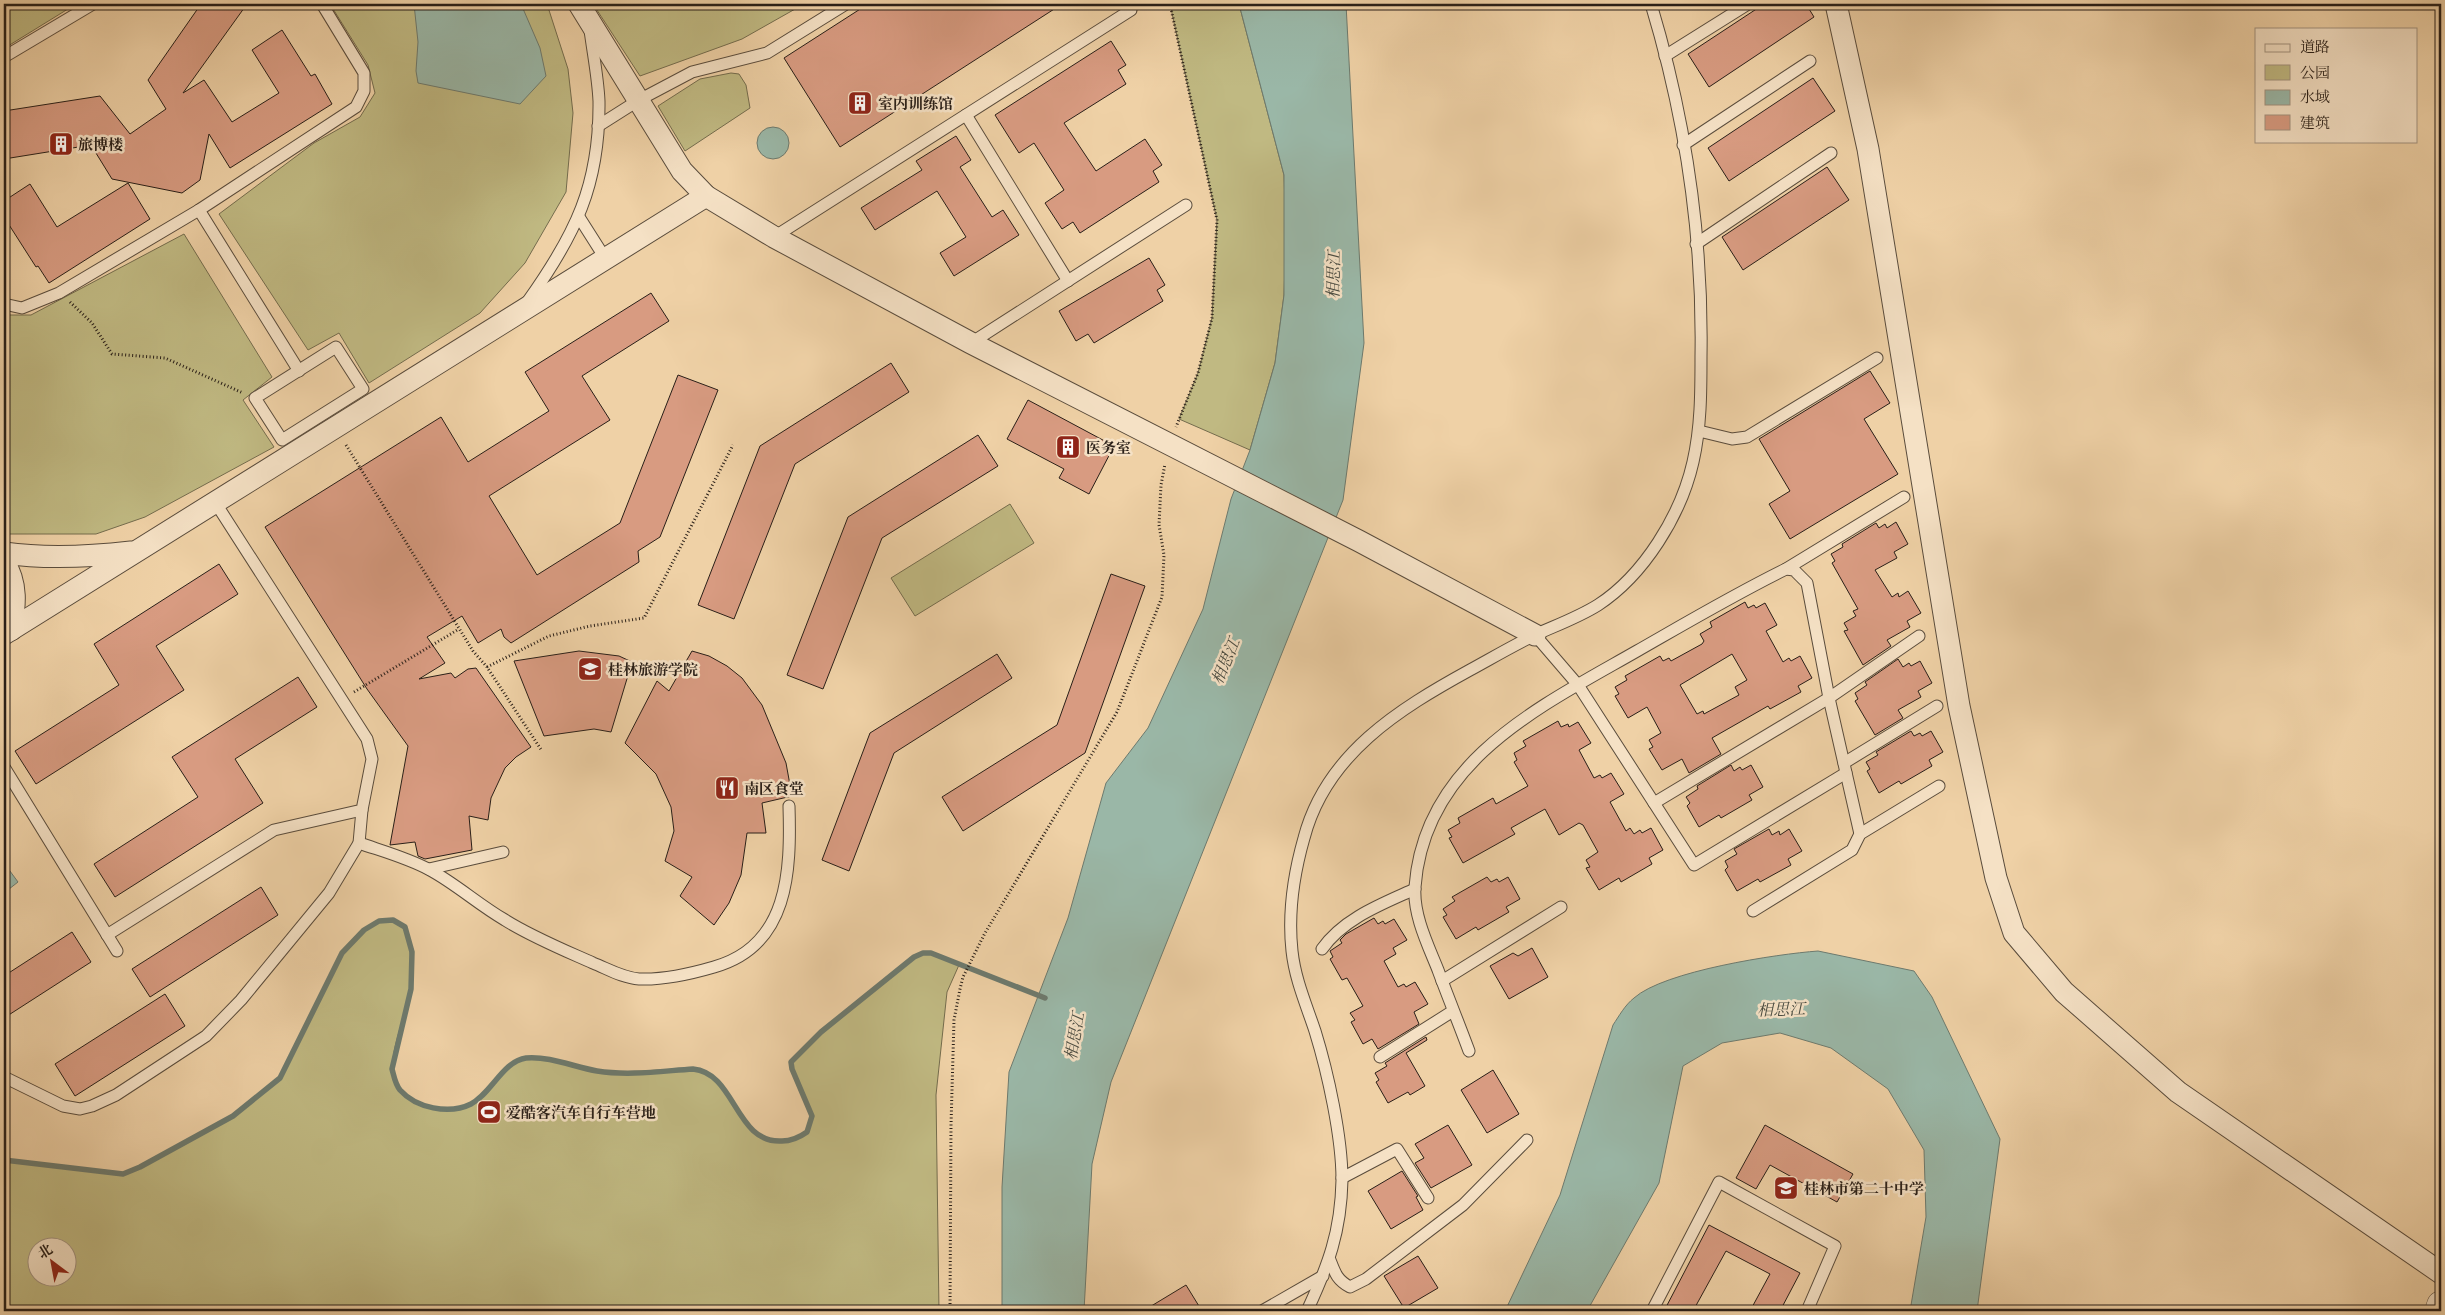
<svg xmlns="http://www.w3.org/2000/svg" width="2445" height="1315" font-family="'Libre Caslon Text','Noto Serif SC',serif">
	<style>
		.green { fill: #c0b982; stroke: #746c4d; fill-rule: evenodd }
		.water { fill: #9ab7a7; stroke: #6d7a6e }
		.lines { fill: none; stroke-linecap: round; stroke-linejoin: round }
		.stream { stroke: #6d7a6e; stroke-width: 5.5 }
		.building { fill: #d89b81; stroke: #291f18; fill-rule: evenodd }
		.service-casing { stroke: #5a4c3c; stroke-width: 13 }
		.minor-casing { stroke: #5a4c3c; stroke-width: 23 }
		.tertiary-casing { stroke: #5a4c3c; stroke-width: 29 }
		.path { stroke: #291f18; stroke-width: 3; stroke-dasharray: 1 2.5; stroke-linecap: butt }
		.service { stroke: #f5e1c5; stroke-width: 11 }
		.minor { stroke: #f5e1c5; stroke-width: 21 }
		.tertiary { stroke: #f5e1c5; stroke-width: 28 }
		.labels { text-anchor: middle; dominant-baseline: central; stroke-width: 5; stroke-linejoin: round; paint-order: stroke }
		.poi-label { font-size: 15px; font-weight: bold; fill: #291f18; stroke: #f5e1c5; text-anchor: start }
		.water-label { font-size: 16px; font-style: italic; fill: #4b4d43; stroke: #f5e1c5 }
	</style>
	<rect width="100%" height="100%" fill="#efd1a6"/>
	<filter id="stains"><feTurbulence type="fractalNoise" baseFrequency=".004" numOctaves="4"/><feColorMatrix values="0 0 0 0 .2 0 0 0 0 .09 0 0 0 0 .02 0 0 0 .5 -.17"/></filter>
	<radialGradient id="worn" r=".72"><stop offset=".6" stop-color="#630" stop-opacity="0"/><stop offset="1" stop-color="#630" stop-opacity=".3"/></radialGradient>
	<g class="green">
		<path d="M4,4H76L8,46L4,40Z"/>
		<path d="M330,4H547L568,69L573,113L566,192L525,263L480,313L369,383L339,333L308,350L219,214L314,143L360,117L375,93L368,65Z"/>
		<path d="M593,4H804L742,39L640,76Z"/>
		<path d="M1170,4H1239L1284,175L1286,235L1284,295L1275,363L1250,450L1179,419L1198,373L1212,318L1217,220Z"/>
		<path d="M731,73L739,74L746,85L750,108L685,151L658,106L700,79Z"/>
		<path d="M184,234L272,377L243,400L274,447L145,517L96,534H4V315H31Z"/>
		<path d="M1010,504L1034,543L915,616L891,578Z"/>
		<path d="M393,920L405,927C410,948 414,968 410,990C407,1013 390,1049 393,1071C394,1085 402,1092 413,1100C423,1106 434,1109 446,1108C454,1108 464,1108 472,1104C491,1093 503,1061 526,1058C551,1055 575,1068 600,1071C632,1074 662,1068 694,1069C739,1071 737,1162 797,1138C829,1125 798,1086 791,1066C793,1048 894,971 914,957C930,949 944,958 959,965L947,992L936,1095L939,1311H4V1160L123,1174L140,1167L233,1116L280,1078L342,953L364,930L379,921ZM38,1248H68V1278H38Z"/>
	</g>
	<g class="water">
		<path d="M414,4H521L540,48L546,76L520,104L418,83L416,71L418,42Z"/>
		<path d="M1239,4H1346L1364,343L1343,500L1111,1082L1092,1164L1084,1311H1002V1187L1009,1072L1068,918L1106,783L1148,728L1203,609L1231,499L1250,450L1275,363L1284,295V175Z"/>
		<circle cx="773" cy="143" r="16"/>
		<path d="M4,867H7L18,882L4,893Z"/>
		<path d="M1818,951L1914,971L1932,997L2000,1139L1977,1311H1910L1926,1217L1924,1150L1888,1089L1831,1048L1780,1033L1722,1043L1683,1066L1659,1183L1587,1311H1505L1560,1195L1613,1025C1619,1016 1625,1005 1634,998C1664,971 1777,954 1818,951Z"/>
	</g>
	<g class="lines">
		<path class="stream" d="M4,1160L123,1174L140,1167L233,1116L280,1078L342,953L364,930L379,921L393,920L405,927L412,952L411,989L392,1069C394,1076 395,1084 400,1090C416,1108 449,1115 471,1104C491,1094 503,1061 526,1058C550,1056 574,1067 597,1071C629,1076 662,1071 693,1069C736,1073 735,1144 782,1141C792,1141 800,1137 807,1132L812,1116L792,1069L791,1062L821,1032L914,957L923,953H931L1045,998"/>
	</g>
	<g class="building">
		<path d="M201,4H247L183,93L204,80L232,122L279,93L252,50L282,30L311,76L315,74L332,104L230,168L209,134L200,180L182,193L112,179L91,145L4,159V111L100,96L130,134L166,109L148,80Z"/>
		<path d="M868,4H1062L840,147L784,58Z"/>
		<path d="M1764,4H1806L1814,17L1709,87L1688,54Z"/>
		<path d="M1111,41L1126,65L1118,70L1126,84L1064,123L1096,171L1145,139L1162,165L1153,171L1159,182L1080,233L1073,222L1062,229L1045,203L1064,190L1034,143L1019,153L995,115Z"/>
		<path d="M1813,78L1835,111L1729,181L1708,148Z"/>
		<path d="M956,136L971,160L960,167L992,217L1003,210L1019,235L954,276L940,253L966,237L937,191L875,230L861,208L922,170L916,161Z"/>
		<path d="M1827,167L1849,200L1743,270L1722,237Z"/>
		<path d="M128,183L150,219L49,283L38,266L36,267L4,217V201L30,184L57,227Z"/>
		<path d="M1149,258L1165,285L1157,290L1163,301L1094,343L1088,334L1076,341L1059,311Z"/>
		<path d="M651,293L669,321L582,376L610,420L489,496L537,575L620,523L678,375L718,390L660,537L638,551L639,562L511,643L504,637L501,629L478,643L462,616L427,637L445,663L419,679L451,673L455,678L468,669L476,668L531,747L516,757L505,768L491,798L488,820L469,816L472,850L425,859L418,856L415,842L390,845L408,746L367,689L265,527L441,417L468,462L549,411L525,372Z"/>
		<path d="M891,363L909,392L795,464L734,619L698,605L760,446Z"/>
		<path d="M1870,371L1890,403L1864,419L1898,474L1790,539L1769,504L1790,491L1759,439Z"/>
		<path d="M1028,400L1114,446L1089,494L1059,478L1064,469L1007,439Z"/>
		<path d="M978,435L998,466L882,538L823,689L787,675L848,517Z"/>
		<path d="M1896,522L1908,544L1894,552L1897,558L1875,570L1892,597L1898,593L1899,597L1908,591L1921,613L1907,621L1910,627L1887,640L1891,646L1863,665L1844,631L1848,630L1844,623L1856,616L1853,611L1858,609L1832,563L1835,561L1831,554L1843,547L1842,544L1876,523L1879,528L1885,524L1887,528Z"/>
		<path d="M219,564L238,594L156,646L184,690L36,784L15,751L119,685L94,644Z"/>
		<path d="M1111,574L1145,586L1085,753L963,831L942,797L1057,725Z"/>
		<path d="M1745,602L1748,608L1754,605L1756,608L1765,603L1777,625L1766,631L1783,662L1789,658L1791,661L1800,656L1812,678L1798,686L1801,692L1770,709L1768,706L1712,738L1721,754L1689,773L1682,759L1662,770L1649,749L1653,747L1649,740L1661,733L1647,707L1628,718L1615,696L1619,694L1615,687L1627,680L1625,676L1660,656L1663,661L1669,658L1671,661L1702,644L1704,641L1700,634L1712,627L1710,622ZM1732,654L1747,680L1735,687L1739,695L1704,714L1703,711L1697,714L1680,685Z"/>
		<path d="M579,651L619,656L632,662L611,732L594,729L544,736L514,661Z"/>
		<path d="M692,651L709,656L727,666L742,678L762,705L786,763L792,796L762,803L766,833H747L741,875L729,903L714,925L680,896L692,877L665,861L674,831L671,807L656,774L625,743L657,681L669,691Z"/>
		<path d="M997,654L1012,678L894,753L849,871L822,860L870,733Z"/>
		<path d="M1898,659L1903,667L1909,663L1911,666L1920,661L1932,683L1918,691L1921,697L1898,710L1903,718L1875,735L1855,701L1858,699L1855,693L1867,685L1865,682Z"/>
		<path d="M298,677L317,707L235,759L263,803L115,897L94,864L198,797L172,757Z"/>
		<path d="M1558,721L1561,727L1568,724L1569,727L1578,722L1591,743L1579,750L1594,778L1600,775L1602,778L1611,773L1624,794L1610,802L1626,831L1630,828L1634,834L1640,830L1642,833L1651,828L1663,850L1649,858L1652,864L1621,882L1619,878L1599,890L1586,868L1590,867L1586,860L1598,852L1583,825L1579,823L1559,835L1545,809L1511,828L1515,834L1463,863L1449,838L1452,837L1448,830L1460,823L1458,818L1493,798L1496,804L1528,786L1514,762L1517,760L1514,753L1526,746L1523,741Z"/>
		<path d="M1911,731L1914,736L1920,733L1922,736L1931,731L1943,752L1929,760L1932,766L1901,784L1899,781L1879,793L1867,771L1870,769L1866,762L1878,755L1876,752Z"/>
		<path d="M1731,765L1734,771L1740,767L1742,770L1751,765L1763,787L1749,795L1752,800L1721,818L1719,815L1699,827L1687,806L1690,803L1686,797L1698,789L1697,786Z"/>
		<path d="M1769,829L1772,835L1779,831L1780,835L1789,829L1802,851L1788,859L1791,865L1760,882L1758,879L1737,891L1725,870L1728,867L1725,861L1737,854L1734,849Z"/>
		<path d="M1487,877L1491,882L1497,879L1499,882L1508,877L1520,899L1506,907L1509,912L1478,930L1476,927L1456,939L1443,917L1447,915L1443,909L1455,901L1452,897Z"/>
		<path d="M261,887L278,915L150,997L132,969Z"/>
		<path d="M1374,918L1378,924L1383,921L1385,924L1394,919L1407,940L1393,948L1396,954L1384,961L1398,987L1404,984L1406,987L1415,982L1428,1004L1414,1012L1419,1024L1378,1049L1372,1039L1363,1044L1351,1022L1355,1020L1350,1013L1363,1006L1347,978L1342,980L1330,959L1333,957L1330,951L1342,943L1340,940L1346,934Z"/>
		<path d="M72,932L91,962L4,1018V976Z"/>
		<path d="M1532,948L1548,977L1509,999L1490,966L1513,953L1518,956Z"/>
		<path d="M165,994L185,1026L75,1096L55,1064Z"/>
		<path d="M1426,1037L1427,1040L1406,1053L1425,1086L1410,1095L1408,1092L1388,1103L1376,1082L1379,1080L1375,1073L1387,1066L1385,1063Z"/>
		<path d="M1493,1070L1519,1114L1487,1133L1461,1090Z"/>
		<path d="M1448,1125L1472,1165L1431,1188L1415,1163L1424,1158L1415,1144Z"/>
		<path d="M1765,1125L1853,1174L1837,1202L1770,1165L1756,1189L1736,1178Z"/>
		<path d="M1402,1171L1418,1196L1416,1197L1423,1210L1391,1229L1368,1191Z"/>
		<path d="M1709,1225L1800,1273L1780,1311H1750L1770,1274L1726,1251L1693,1311H1664Z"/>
		<path d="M1418,1256L1438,1288L1404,1308L1384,1276Z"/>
		<path d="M1186,1285L1202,1311H1143Z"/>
	</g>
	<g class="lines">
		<defs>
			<g id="service">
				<path d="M1665,56L1748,4"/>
				<path d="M4,57L93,4"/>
				<path d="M966,115L1068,281"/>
				<path d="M598,126L639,100L692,72L767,53L846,4"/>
				<path d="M1683,145L1810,61"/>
				<path d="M199,210L299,371"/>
				<path d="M579,217L605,258"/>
				<path d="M774,237L1131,10V4"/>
				<path d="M1696,244L1831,153"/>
				<path d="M528,301C575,235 600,185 599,101C598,78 593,53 590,30"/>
				<path d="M4,304L22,308L59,293L199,210L356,107L364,91V73L322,4"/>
				<path d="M971,343L1186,205"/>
				<path d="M336,347L363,389L282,440L255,398Z"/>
				<path d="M1699,431L1732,439L1747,437L1877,358"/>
				<path d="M1786,569L1904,497"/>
				<path d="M1535,635L1578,685L1694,865L1846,773"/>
				<path d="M1844,763L1937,706"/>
				<path d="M4,767L117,951"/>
				<path d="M1654,803L1829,698L1919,636"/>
				<path d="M359,843C382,851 408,858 430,870C456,884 479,905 505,920C532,937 564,950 593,963C608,969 623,978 639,979C664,980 690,974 714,967C789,946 791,871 789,806"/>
				<path d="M429,869L503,852"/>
				<path d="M1753,911L1852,850L1860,834L1939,786"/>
				<path d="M107,935L274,830L362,810L372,759L367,739L215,502"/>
				<path d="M1322,949C1344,918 1382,904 1415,889"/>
				<path d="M1442,981L1561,907"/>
				<path d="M1469,1051C1459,1024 1448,997 1438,970C1428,945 1413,915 1415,887C1424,761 1541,706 1637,651C1686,623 1735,594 1786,569L1794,570L1807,583L1829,698L1860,834"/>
				<path d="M1380,1057L1453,1011"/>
				<path d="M4,1077L63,1106L80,1109L92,1106L116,1095L206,1036L241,1000L329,893L359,843L362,810"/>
				<path d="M1342,1178L1397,1149L1428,1198"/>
				<path d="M1330,1260C1335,1273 1337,1280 1350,1287L1366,1279L1463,1205L1527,1140"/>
				<path d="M1262,1311L1323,1276"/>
				<path d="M1307,1311C1328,1266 1341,1232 1342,1180C1342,1137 1328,1073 1315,1031C1306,1004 1295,979 1292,951C1288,914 1294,873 1304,838C1326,754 1399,709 1470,670C1492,658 1514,645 1537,634C1557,625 1579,617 1598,605C1644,575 1681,515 1693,462C1701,427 1701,392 1701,356C1703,238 1685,117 1651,4"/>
				<path d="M1652,1311L1719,1182L1835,1246L1807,1311"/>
			</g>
			<g id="minor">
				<path d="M579,4L682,171L706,196L774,237L971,343L1359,541L1535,635"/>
				<path d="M1836,4L1868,149L1959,706L1996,878L2014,933L2064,992L2178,1092L2441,1273"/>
				<path d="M4,553C46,559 88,557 131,552"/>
				<path d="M4,562C18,584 15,606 11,630"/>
				<path d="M4,634L706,196"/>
			</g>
			<path id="tertiary" d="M2439,1311L2441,1305"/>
		</defs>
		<use href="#service" class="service-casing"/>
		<use href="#minor" class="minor-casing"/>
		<use href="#tertiary" class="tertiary-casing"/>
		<g class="path">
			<path d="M1170,4L1217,220L1212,318L1198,373L1176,427"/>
			<path d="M70,302L92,323L112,354L165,358L243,393"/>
			<path d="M346,445L473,651L487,667L542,751"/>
			<path d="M487,667L549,636L590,626L644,618L733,445"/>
			<path d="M354,692L459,629"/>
			<path d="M950,1311L951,1125L954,1020L960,989L963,977L985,933L1117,712L1162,597L1164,555L1159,525L1161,485L1165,464"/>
		</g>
		<use href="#service" class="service"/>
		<use href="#minor" class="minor"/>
		<use href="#tertiary" class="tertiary"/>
	</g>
	<defs>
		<symbol id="building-square" viewBox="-11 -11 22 22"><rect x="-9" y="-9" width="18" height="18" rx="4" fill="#8f2418" stroke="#f5e1c5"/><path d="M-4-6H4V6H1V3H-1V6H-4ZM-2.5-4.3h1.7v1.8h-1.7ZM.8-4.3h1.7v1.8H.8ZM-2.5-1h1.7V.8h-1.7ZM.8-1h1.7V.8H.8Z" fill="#fff"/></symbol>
		<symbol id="university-square" viewBox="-11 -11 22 22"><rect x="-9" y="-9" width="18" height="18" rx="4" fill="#8f2418" stroke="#f5e1c5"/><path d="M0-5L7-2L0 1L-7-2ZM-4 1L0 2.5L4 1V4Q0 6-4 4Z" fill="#fff"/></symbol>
		<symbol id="restaurant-square" viewBox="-11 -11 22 22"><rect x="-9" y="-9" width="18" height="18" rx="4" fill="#8f2418" stroke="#f5e1c5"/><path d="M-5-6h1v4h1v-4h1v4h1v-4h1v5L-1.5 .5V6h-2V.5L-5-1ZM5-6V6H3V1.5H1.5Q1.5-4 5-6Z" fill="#fff"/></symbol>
		<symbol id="stadium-square" viewBox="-11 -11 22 22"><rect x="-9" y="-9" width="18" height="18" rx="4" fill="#8f2418" stroke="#f5e1c5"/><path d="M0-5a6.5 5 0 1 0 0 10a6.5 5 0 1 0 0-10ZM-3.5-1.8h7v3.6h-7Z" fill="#fff"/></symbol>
		<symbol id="school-square" viewBox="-11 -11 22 22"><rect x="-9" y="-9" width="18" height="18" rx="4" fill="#8f2418" stroke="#f5e1c5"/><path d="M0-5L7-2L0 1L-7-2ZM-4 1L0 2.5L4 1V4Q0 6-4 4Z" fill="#fff"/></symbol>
	</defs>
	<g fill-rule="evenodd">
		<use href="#building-square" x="846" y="89" width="28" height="28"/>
		<use href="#building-square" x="47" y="130" width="28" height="28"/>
		<use href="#building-square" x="1054" y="433" width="28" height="28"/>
		<use href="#university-square" x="576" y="655" width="28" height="28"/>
		<use href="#restaurant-square" x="713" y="774" width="28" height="28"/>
		<use href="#stadium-square" x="475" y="1098" width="28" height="28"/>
		<use href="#school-square" x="1772" y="1174" width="28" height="28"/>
	</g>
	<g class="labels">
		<g class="poi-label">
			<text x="878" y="103">室内训练馆</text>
			<text x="78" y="144">旅博楼</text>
			<text x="1086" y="447">医务室</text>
			<text x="608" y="669">桂林旅游学院</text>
			<text x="744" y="788">南区食堂</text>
			<text x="506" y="1112">爱酷客汽车自行车营地</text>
			<text x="1804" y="1188">桂林市第二十中学</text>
		</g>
		<g class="water-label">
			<text transform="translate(1333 275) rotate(-89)">相思江</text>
			<text transform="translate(1225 661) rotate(-67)">相思江</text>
			<text transform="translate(1781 1009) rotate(-2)">相思江</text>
			<text transform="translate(1074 1036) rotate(-80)">相思江</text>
		</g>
	</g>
	<rect width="2445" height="1315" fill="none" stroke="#efd1a6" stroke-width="20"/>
	<rect x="5" y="5" width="2435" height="1305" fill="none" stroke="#291f18" stroke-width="2.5"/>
	<rect x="10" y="10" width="2425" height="1295" fill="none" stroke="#291f18"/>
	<rect x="2255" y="28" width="162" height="115" fill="#f5e1c5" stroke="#a39380"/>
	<rect x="2265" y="44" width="25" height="8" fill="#f5e1c5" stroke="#a39380"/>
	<text x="2300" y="52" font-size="15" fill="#291f18">道路</text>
	<rect x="2265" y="65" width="25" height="15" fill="#c0b982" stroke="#a39380"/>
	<text x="2300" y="78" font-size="15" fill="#291f18">公园</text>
	<rect x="2265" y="90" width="25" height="15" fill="#9ab7a7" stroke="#a39380"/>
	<text x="2300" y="102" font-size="15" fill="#291f18">水域</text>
	<rect x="2265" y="115" width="25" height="15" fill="#d89b81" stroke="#a39380"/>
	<text x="2300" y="128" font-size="15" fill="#291f18">建筑</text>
	<g transform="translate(52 1262) rotate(328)"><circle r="24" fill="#f5e1c5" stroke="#a39380"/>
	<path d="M0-4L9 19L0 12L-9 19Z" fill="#8f2418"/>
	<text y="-8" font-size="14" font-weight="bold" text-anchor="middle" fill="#291f18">北</text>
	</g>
	<rect width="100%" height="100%" filter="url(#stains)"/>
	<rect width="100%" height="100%" fill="url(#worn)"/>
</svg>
